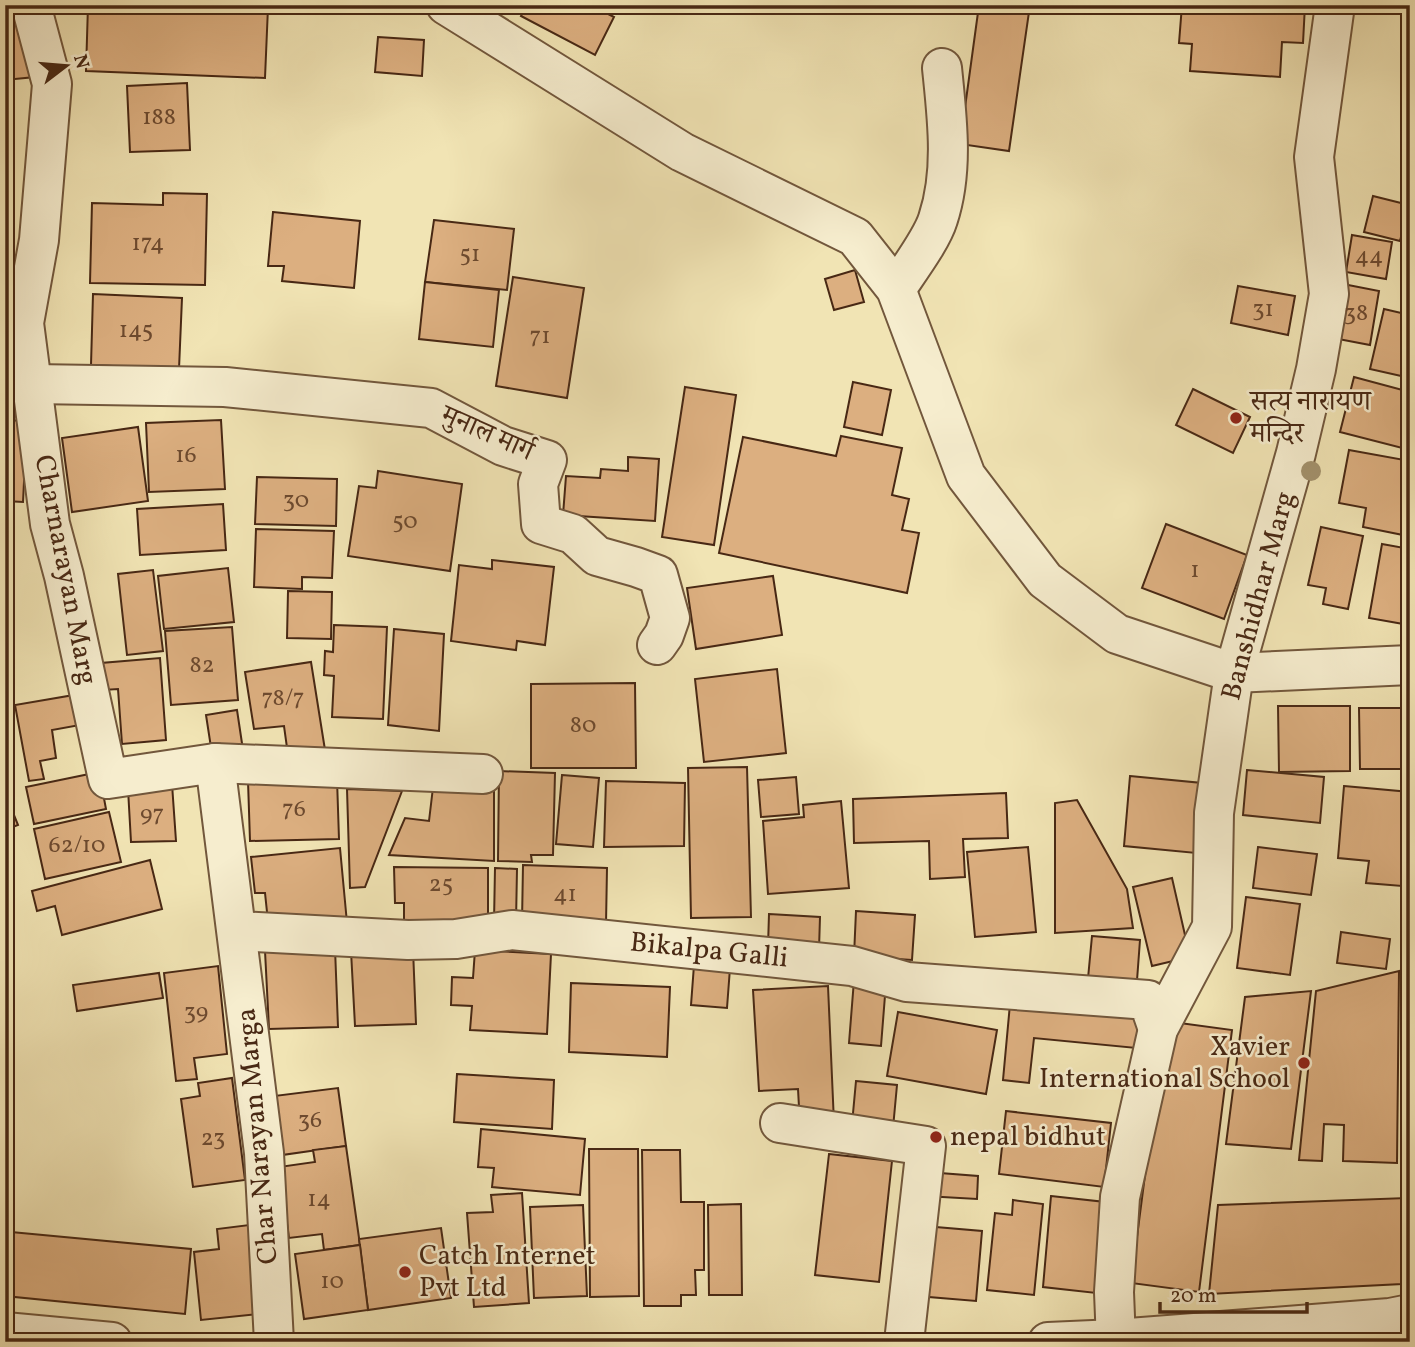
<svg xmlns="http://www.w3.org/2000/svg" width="1415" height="1347" font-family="Vollkorn,'Noto Serif Devanagari',serif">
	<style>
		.building { fill: #dcaf80; stroke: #482814; stroke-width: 2 }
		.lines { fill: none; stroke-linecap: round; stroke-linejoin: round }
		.minor-casing { stroke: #72573c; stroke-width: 42 }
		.minor { stroke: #f6edce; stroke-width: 38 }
		.tree { fill: #a3926d }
		.poi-dot { fill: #8f2418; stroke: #f6edce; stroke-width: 2.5 }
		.labels { text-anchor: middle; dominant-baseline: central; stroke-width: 5; stroke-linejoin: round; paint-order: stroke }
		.number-label { font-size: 24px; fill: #6d4a2f }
		.poi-label { font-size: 28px; fill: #482814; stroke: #f6edce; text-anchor: start }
		.street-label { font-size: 28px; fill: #482814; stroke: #f6edce }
	</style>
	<rect width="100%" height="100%" fill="#f1e4b4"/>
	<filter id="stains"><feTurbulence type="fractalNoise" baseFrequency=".00286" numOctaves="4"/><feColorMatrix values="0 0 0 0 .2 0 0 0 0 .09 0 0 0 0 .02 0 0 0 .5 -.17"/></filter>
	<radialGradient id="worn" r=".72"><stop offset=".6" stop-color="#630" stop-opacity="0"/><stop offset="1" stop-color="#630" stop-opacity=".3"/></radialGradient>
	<g class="building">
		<path d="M88,5H222L268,7L265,78L86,71Z"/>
		<path d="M527,5H591L614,17L595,55L521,16Z"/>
		<path d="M979,5H1030L1009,151L960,144Z"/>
		<path d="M1182,5H1305L1303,43L1282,42L1280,77L1190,71L1192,44L1179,43Z"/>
		<path d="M27,12L35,77L5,80V14Z"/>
		<path d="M378,37L424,40L422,76L375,72Z"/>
		<path d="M187,83L190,150L130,152L127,86Z"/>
		<path d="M163,193L207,194L205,285L90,283L92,203L163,205Z"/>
		<path d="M1373,196L1409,205L1400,241L1364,232Z"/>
		<path d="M273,212L360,221L354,288L282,281L284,266H268Z"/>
		<path d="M434,220L514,229L507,290L425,282Z"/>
		<path d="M1352,235L1392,242L1386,279L1346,272Z"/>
		<path d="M855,270L864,302L834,310L825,279Z"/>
		<path d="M513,277L584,288L567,398L496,386Z"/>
		<path d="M425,282L499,290L493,347L419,339Z"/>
		<path d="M1343,284L1379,291L1370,345L1333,338Z"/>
		<path d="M1238,286L1295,296L1288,335L1231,323Z"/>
		<path d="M93,294L182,298L179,369L91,365Z"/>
		<path d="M1384,309L1410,315V378L1370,369Z"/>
		<path d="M1354,377L1410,392V450L1340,432Z"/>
		<path d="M853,382L891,390L882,435L844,427Z"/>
		<path d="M685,387L736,395L714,545L662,537Z"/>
		<path d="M1193,389L1250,417L1233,453L1176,425Z"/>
		<path d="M5,420L27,421L23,502L5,501Z"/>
		<path d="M221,420L225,489L149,492L146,423Z"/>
		<path d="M138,427L148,501L72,512L62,438Z"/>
		<path d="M841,436L902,448L892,495L909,499L902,530L919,533L907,593L719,553L743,437L836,456Z"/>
		<path d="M1349,450L1410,461V494L1403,535L1363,527L1366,508L1339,503Z"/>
		<path d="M628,457L659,459L655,521L563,515L566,476L600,478L601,469L628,471Z"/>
		<path d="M378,471L462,484L450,571L348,556L359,486L376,488Z"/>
		<path d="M257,477L337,479L336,526L255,524Z"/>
		<path d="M223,504L226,550L140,555L137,509Z"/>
		<path d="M1166,524L1247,555L1224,619L1142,588Z"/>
		<path d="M1321,527L1363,536L1348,609L1323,604L1326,588L1308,585Z"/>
		<path d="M256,529L334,531L332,578L302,577V589L254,587Z"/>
		<path d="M1382,544L1410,549L1409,625L1369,618Z"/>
		<path d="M492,560L554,567L545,645L517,641L516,650L451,641L459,565L492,569Z"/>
		<path d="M228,568L234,622L164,629L158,576Z"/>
		<path d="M153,570L163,651L127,655L118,574Z"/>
		<path d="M773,576L782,635L696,649L687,588Z"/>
		<path d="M288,591L332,592L331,639L287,638Z"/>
		<path d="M334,625L387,627L383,719L332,717L334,676L324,675L325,651L333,652Z"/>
		<path d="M232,627L238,700L171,705L165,631Z"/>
		<path d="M394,629L444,634L439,731L388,725Z"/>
		<path d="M160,658L166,740L122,744L118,689L103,690L101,663Z"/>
		<path d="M311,662L325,750L288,755L284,726L254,729L245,672Z"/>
		<path d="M777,669L786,753L704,762L695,679Z"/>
		<path d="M635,683L636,768H531V684Z"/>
		<path d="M74,695L80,725L52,730L56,758L40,761L44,779L29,781L15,705Z"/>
		<path d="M1278,706H1350V771L1279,772Z"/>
		<path d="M1359,708H1410V769H1360Z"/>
		<path d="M237,710L243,750L212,754L206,715Z"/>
		<path d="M747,767L751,917L691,918L688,768Z"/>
		<path d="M1247,770L1324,777L1320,823L1243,815Z"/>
		<path d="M499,771L555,773L553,855H531L532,862L498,861Z"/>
		<path d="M99,772L106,809L34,824L26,787Z"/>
		<path d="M562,775L599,778L593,847L556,844Z"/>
		<path d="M1130,776L1202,783L1196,853L1124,846Z"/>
		<path d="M796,777L799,814L761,817L758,780Z"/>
		<path d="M337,779L339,839L250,841L248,781Z"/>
		<path d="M434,779L494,786V861L389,855L405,818L429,821Z"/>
		<path d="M606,781L685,783L684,846L604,847Z"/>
		<path d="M172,784L176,841L131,842L128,789Z"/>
		<path d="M1344,786L1410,792V865H1404L1402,886L1366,883L1369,861L1338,858Z"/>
		<path d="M347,789L402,791L365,887L350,888Z"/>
		<path d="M5,793L18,825L5,830Z"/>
		<path d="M1006,793L1008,838L963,839L965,877L930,879L929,841L854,843L853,799Z"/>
		<path d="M1077,800L1127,889L1133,928L1055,933V803Z"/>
		<path d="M841,801L849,888L768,894L763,821L804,817L803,805Z"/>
		<path d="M109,812L121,862L45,879L34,829Z"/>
		<path d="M1028,847L1036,932L975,937L967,852Z"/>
		<path d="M1258,847L1317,854L1311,895L1253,888Z"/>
		<path d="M340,848L347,923L269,931L265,893H255L251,857Z"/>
		<path d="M150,860L162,909L62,935L55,906L37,911L32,891Z"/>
		<path d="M523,865L607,868L606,924L522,922Z"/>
		<path d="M394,867L488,868V930H404V903H395Z"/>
		<path d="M495,868L517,869L516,922H494Z"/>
		<path d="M1172,878L1190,957L1152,966L1133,887Z"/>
		<path d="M1246,897L1300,904L1290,975L1237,968Z"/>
		<path d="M856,911L915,915L912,960L854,956Z"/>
		<path d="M769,914L820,917L819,949L768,946Z"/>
		<path d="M1341,932L1390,939L1386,969L1337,963Z"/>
		<path d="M1092,936L1140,940L1136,994L1087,989Z"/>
		<path d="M335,948L338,1027L269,1029L265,951Z"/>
		<path d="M413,949L416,1024L355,1026L351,951Z"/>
		<path d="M475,950L551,954L547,1034L470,1030L472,1006L451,1005L452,977L473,978Z"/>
		<path d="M694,965L730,968L727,1008L691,1005Z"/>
		<path d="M218,966L227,1054L194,1058L197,1079L176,1081L164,973Z"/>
		<path d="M1399,971L1397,1163L1343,1161L1344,1125L1324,1124L1322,1161L1299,1160L1316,991Z"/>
		<path d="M159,973L163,998L77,1011L73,985Z"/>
		<path d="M854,980L886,983L881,1046L849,1043Z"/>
		<path d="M571,983L670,987L667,1057L569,1052Z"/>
		<path d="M828,986L834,1123L800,1125L798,1089L759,1091L753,990Z"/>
		<path d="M1311,991L1291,1149L1226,1144L1245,997Z"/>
		<path d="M1010,1004L1139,1017L1136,1048L1034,1038L1029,1083L1003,1080Z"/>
		<path d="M898,1012L997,1030L986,1094L887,1076Z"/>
		<path d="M1165,1021L1232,1030L1199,1292L1131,1283Z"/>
		<path d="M457,1074L554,1080L552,1129L454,1122Z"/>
		<path d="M232,1078L245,1180L193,1187L181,1099L200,1096L198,1083Z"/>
		<path d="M856,1081L897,1085L893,1128L852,1124Z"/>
		<path d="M338,1088L346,1146L282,1155L274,1096Z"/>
		<path d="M1006,1111L1111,1123L1104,1187L999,1174Z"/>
		<path d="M481,1129L585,1139L580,1195L492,1187L494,1168L478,1167Z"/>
		<path d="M346,1146L360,1245L324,1250L322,1234L289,1238L279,1167L315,1162L313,1150Z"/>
		<path d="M589,1149H638L639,1296L590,1297Z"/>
		<path d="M642,1150H680L681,1202H704V1270H695L696,1295H681V1306H644Z"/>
		<path d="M829,1154L892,1161L879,1282L815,1275Z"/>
		<path d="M927,1172L978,1176L977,1199L925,1196Z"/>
		<path d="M522,1193L529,1303L474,1307L467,1213L493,1212L491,1195Z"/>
		<path d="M1051,1196L1105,1202L1096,1293L1043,1287Z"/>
		<path d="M1407,1198L1402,1284L1209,1294L1218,1205Z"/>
		<path d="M1013,1200L1043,1204L1034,1295L987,1290L995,1213L1012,1215Z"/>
		<path d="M741,1204L742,1295H709L708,1205Z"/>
		<path d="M583,1205L587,1296L534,1298L530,1207Z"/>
		<path d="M249,1225L258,1314L201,1320L194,1252L219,1249L217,1229Z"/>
		<path d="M924,1226L982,1231L976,1301L917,1296Z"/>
		<path d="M441,1228L451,1298L368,1310L359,1239Z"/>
		<path d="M11,1232L191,1249L185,1314L5,1296Z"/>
		<path d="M360,1245L368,1310L304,1319L295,1254Z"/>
	</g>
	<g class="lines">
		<defs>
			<g id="minor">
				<path d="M31,5L52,84L39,240L24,323L50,524L64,576L108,779L215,763L264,1153L274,1342"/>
				<path d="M446,5L682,152L855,237L896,289L966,476L1045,580L1117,634L1234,673L1410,665"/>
				<path d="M896,289C908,271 932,239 938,219C954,171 947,117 942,68"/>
				<path d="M33,384L225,387L431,408L503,446L547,460L538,484L541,524L573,534L597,556L636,567L658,575L670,618L664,635L657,645"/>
				<path d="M215,763L483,774"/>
				<path d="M237,931L408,940L456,939L512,930L852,966L907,982L1148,1000L1158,1029"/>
				<path d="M780,1123L926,1146L904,1342"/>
				<path d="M5,1332L112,1342"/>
				<path d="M1048,1342L1116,1339L1390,1318L1410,1314"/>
				<path d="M1116,1342L1114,1292L1120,1197L1158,1029L1212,927L1214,813L1234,673L1296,453L1316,369L1329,294L1314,157L1335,5"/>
			</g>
		</defs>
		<use href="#minor" class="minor-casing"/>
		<use href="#minor" class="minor"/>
	</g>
	<circle class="tree" cx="1311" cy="471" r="10"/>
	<g class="poi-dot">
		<circle cx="1236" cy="418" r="7"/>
		<circle cx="1304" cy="1063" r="7"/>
		<circle cx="936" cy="1137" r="7"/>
		<circle cx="405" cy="1272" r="7"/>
	</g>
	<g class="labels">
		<g class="number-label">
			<text x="159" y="118">188</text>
			<text x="148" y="244">174</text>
			<text x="470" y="255">51</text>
			<text x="1369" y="257">44</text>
			<text x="1263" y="310">31</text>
			<text x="1356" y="314">38</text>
			<text x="136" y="331">145</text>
			<text x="540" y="337">71</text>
			<text x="186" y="456">16</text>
			<text x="296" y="501">30</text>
			<text x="405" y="522">50</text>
			<text x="1195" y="571">1</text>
			<text x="202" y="666">82</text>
			<text x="283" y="699">78/7</text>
			<text x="583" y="726">80</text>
			<text x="294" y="810">76</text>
			<text x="152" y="815">97</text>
			<text x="77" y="846">62/10</text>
			<text x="441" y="885">25</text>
			<text x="565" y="895">41</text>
			<text x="196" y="1013">39</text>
			<text x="310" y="1121">36</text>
			<text x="213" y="1139">23</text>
			<text x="319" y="1200">14</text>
			<text x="332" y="1282">10</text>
		</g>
		<g class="poi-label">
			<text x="1250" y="402">सत्य नारायण<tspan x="1250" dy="32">मन्दिर</tspan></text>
			<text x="1290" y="1047" text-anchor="end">Xavier<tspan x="1290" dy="32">International School</tspan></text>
			<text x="950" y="1137">nepal bidhut</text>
			<text x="419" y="1256">Catch Internet<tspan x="419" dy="32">Pvt Ltd</tspan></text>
		</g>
		<g class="street-label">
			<text transform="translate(487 434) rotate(24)">मुनाल मार्ग</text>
			<text transform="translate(65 570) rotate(79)">Charnarayan Marg</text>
			<text transform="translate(1259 596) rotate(-75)">Banshidhar Marg</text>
			<text transform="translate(709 951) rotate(6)">Bikalpa Galli</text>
			<text transform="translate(258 1136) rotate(-95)">Char Narayan Marga</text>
		</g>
	</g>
	<rect width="1415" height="1347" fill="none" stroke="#f1e4b4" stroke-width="28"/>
	<rect x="7" y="7" width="1401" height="1333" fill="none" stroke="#482814" stroke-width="3.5"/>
	<rect x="14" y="14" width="1387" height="1319" fill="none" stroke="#482814" stroke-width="2"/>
	<g transform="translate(66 66) rotate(74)" stroke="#f6edce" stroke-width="5" paint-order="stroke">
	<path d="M0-5L12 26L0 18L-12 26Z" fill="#482814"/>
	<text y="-10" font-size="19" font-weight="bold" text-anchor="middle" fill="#482814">N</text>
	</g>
	<path d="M1160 1302v10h147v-10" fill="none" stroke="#482814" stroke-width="3.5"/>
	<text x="1170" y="1302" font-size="21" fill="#482814" stroke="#f6edce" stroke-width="5" paint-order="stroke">20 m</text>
	<rect width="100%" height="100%" filter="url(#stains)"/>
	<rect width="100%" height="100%" fill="url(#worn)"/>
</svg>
